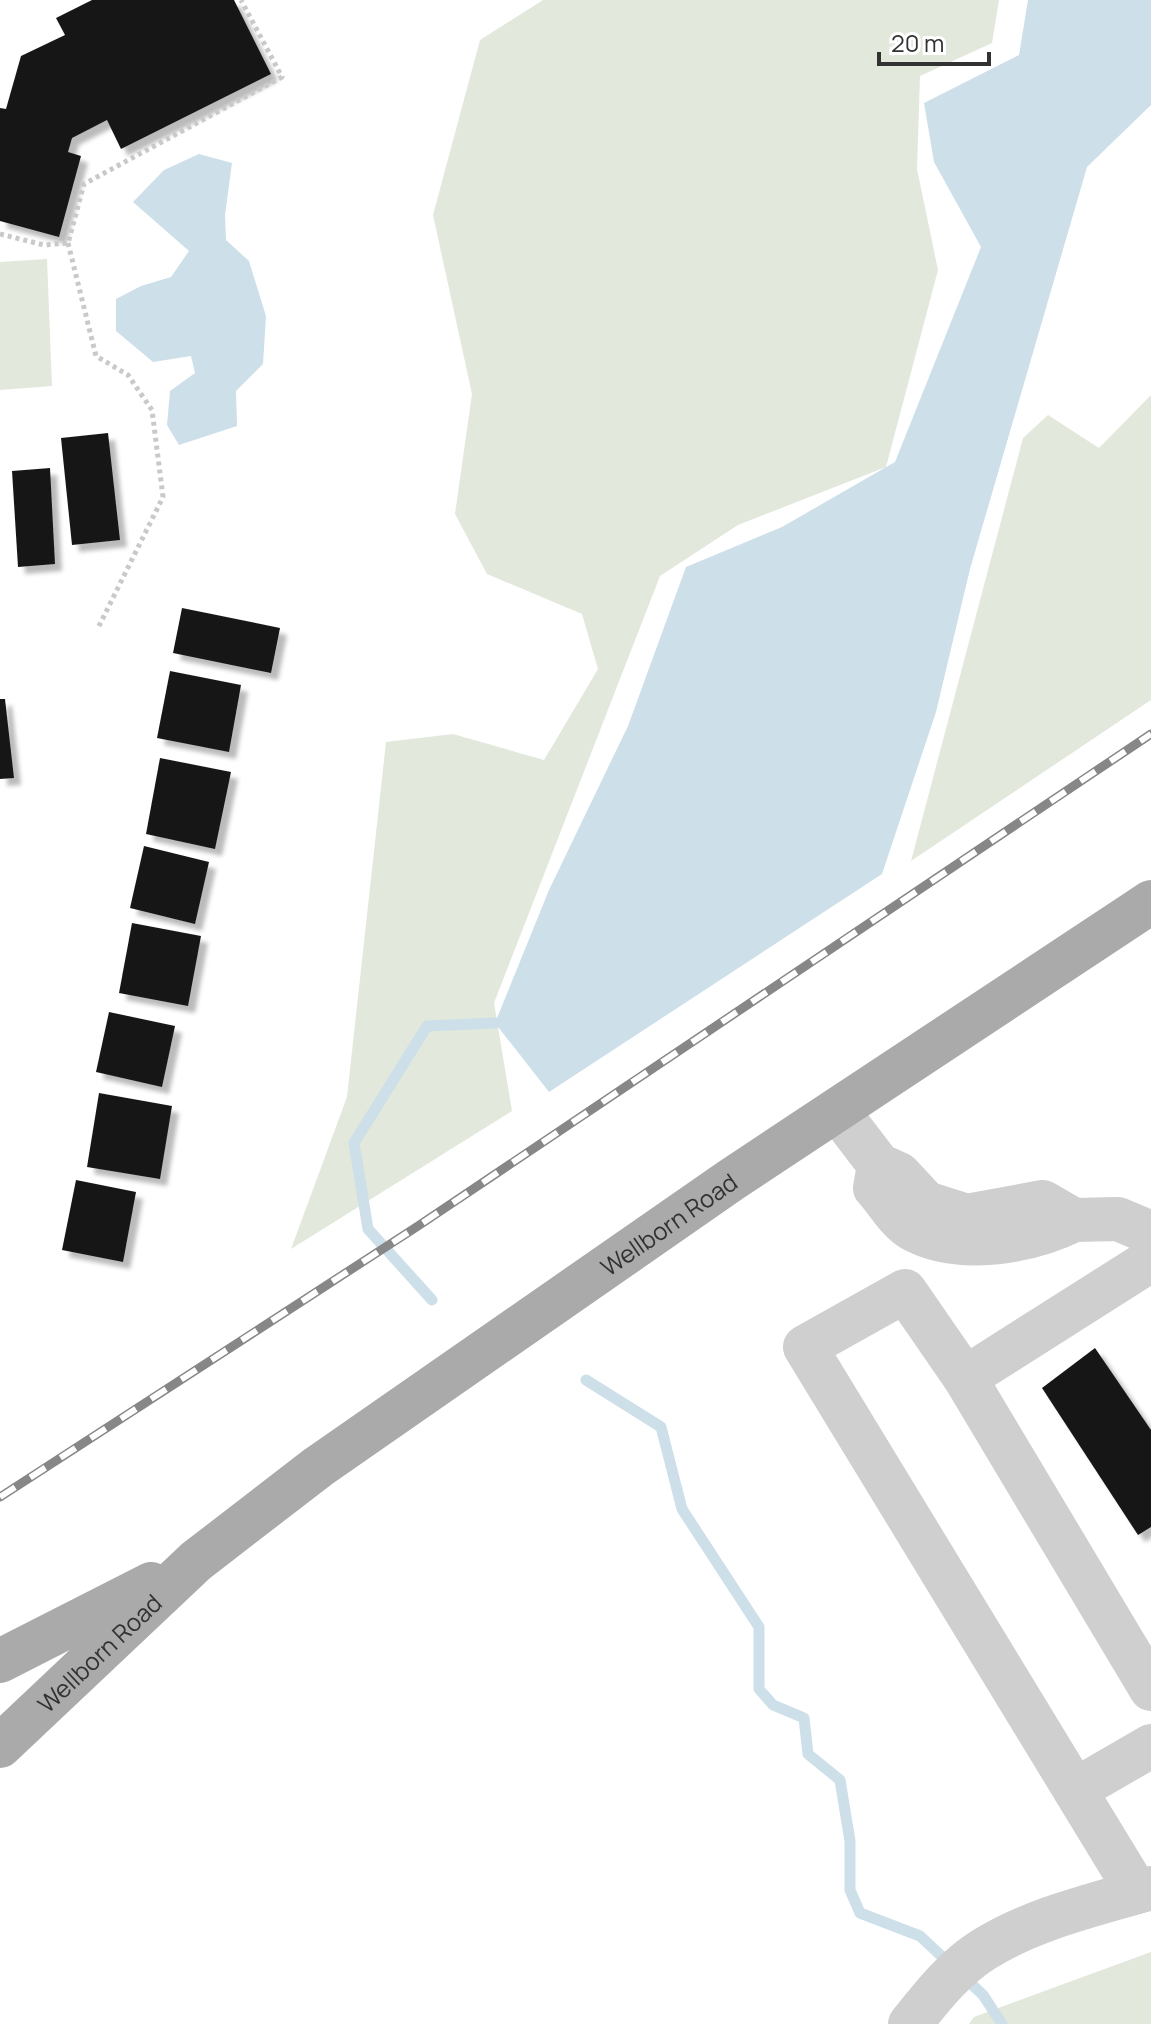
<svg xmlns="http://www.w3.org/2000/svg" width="1151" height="2024" font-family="Manrope,sans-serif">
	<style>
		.green { fill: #e2e8dc }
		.water { fill: #cddfe9 }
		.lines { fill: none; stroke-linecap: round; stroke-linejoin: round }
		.stream { stroke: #cddfe9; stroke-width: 11 }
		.building { fill: #191919; filter: url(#shadow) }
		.path { stroke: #c9c9c9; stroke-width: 5; stroke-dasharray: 4 4; stroke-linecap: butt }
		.minor { stroke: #cfcfcf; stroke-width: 44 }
		.major { stroke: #aaa; stroke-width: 44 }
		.rail-casing { stroke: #878787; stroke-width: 9 }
		.rail { stroke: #fff; stroke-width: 6; stroke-dasharray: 18; stroke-linecap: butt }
		.labels { text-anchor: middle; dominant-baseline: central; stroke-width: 8; stroke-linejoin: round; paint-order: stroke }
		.street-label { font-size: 24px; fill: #323232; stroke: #fff }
	</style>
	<defs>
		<filter id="shadow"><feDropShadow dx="7" dy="7" stdDeviation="2" flood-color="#0004"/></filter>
	</defs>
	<rect width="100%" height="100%" fill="#fff"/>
	<g class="green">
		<path d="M543,0H999L992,43L920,76L917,169L938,270L886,467L738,525L660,576L494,1003L512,1111L291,1249L347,1097L386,742L453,734L544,760L598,669L582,614L487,574L455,514L472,394L433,215L480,40Z"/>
		<path d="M47,259L52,386L0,390V262Z"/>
		<path d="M1151,395V700L911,861L1023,438L1048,415L1099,448Z"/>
		<path d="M1151,1952V2024H969L974,2017Z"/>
	</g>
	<g class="water">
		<path d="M1028,0H1151V105L1087,167L970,569L936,712L882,874L549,1092L495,1023L549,890L628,726L686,567L782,527L895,462L981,247L934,162L924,103L1019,55Z"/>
		<path d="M199,154L232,163L225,215L226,240L249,261L266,316L263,364L236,391L237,426L179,445L167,425L170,391L195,373L191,356L153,362L116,331V299L141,286L171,277L189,251L133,202L164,170Z"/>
	</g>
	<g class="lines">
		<g class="stream">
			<path d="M432,1300L368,1229L354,1143L427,1026L495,1023"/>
			<path d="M586,1380L661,1427L682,1509L759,1627V1689L773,1705L804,1718L808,1754L840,1780L850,1841V1890L860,1913L920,1936L951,1965"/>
			<path d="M964,1977L983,1995L1002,2024"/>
		</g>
	</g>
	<g class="building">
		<path d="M92,0H234L271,74L121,149L107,120L72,138L68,152L81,156L59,237L0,221V108L6,109L21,56L65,35L56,18Z"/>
		<path d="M108,433L120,540L72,545L61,438Z"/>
		<path d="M50,468L55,564L18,567L12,471Z"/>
		<path d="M182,608L280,628L271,673L173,653Z"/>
		<path d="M170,671L241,685L229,752L157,738Z"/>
		<path d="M0,699H5L14,778L0,779Z"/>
		<path d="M160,758L231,772L215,849L146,834Z"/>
		<path d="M144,846L209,862L195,924L130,908Z"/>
		<path d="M132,923L201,936L188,1006L119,993Z"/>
		<path d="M109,1012L175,1026L162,1087L96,1072Z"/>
		<path d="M99,1093L172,1106L160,1179L87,1167Z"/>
		<path d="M76,1180L136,1192L123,1262L62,1250Z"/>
		<path d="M1095,1348L1151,1430V1527L1138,1535L1042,1388Z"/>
	</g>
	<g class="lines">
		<g class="path">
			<path d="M0,234L44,245L68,243L84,184L282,77L241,0"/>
			<path d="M68,243L96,356L128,375L152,410L163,497L98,628"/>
		</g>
		<g class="minor">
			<path d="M837,1110L879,1165L899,1174L926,1203L967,1216L1043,1202L1074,1220C1030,1242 959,1255 912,1229C898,1221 886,1200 875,1188L879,1165"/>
			<path d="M1074,1220L1118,1219L1151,1233"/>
			<path d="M965,1378L1151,1689"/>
			<path d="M1075,1790L1151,1746"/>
			<path d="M1137,1892L805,1347L905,1291L965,1378L1151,1260"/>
			<path d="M910,2024C931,1998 954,1968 983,1950C1034,1918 1094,1905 1151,1888"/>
		</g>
		<g class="major">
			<path d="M0,1661L151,1584"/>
			<path id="s1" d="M0,1746L196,1561L318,1467L731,1180L1151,902"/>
		</g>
		<defs>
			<path id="rail" d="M0,1497L418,1226L1151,734"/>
		</defs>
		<use href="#rail" class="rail-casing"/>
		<use href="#rail" class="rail"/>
	</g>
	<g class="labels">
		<g class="street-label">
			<text stroke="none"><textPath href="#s1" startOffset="850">Wellborn Road</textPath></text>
			<text stroke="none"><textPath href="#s1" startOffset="136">Wellborn Road</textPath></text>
		</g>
	</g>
	<path d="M879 52v12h110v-12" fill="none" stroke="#323232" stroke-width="4"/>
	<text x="891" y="52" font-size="24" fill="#323232" stroke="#ffffff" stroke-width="6" paint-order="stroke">20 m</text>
</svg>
